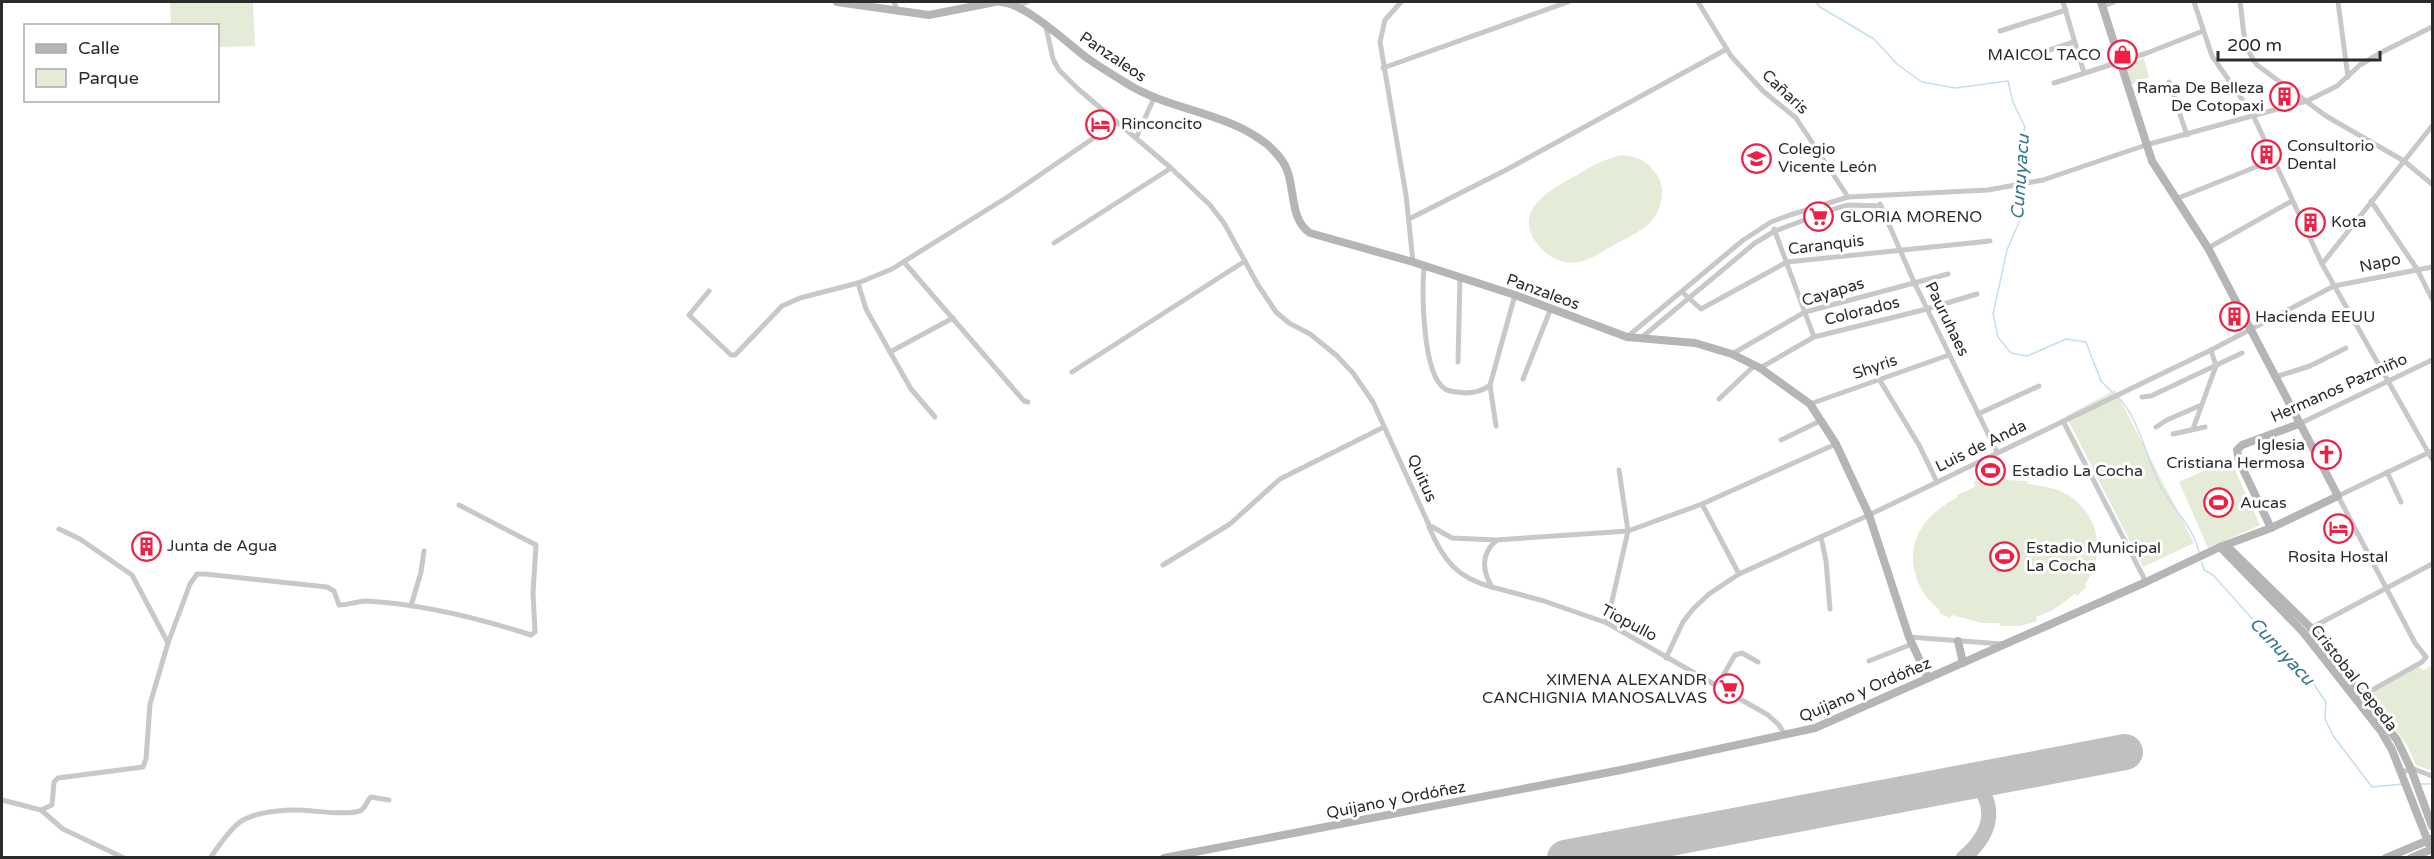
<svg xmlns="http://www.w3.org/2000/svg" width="2434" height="859" font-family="'Varela Round',sans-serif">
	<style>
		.green { fill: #e4ebd7 }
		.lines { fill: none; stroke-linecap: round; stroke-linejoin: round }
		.stream { stroke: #c1e0ed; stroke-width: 1.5 }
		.taxiway { stroke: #c0c0c0; stroke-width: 15 }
		.runway { stroke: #c0c0c0; stroke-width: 36 }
		.street { stroke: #c8c8c8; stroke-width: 5 }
		.secondary { stroke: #b5b5b5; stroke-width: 8 }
		.labels { text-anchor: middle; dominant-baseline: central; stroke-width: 6; stroke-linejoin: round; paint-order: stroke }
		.poi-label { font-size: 16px; fill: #2b2b2b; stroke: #fff; text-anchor: start }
		.street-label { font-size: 16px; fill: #2b2b2b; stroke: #fff }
		.water-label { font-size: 18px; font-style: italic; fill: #357792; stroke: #fff }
	</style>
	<rect width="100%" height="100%" fill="#fff"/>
	<g class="green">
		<path d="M170,2H253L255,46L218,47V26L171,25Z"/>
		<path d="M2144,58L2149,77L2131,85L2125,65Z"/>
		<path d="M1623,155C1639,157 1647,161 1657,175C1668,191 1660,217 1644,228C1634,235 1622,240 1612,246C1598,254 1582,266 1565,262C1553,260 1543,252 1536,242C1512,209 1553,188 1577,175C1592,166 1606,158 1623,155Z"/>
		<path d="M2115,390L2194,543L2143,567L2066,416Z"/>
		<path d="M2230,459L2260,525L2208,548L2179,482Z"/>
		<path d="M2005,477L2006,480L2027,481L2028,484C2041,486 2056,488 2068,495C2100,515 2106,555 2085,584L2087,586L2077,596L2075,594L2053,610L2036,617L2037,621L2020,626H2000L1999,623H1982L1952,615L1950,618L1939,613L1940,610C1913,590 1903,551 1925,523C1933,512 1947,503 1958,497L1957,495L1975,487L1974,481L1984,482Z"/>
		<path d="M2432,665V771L2416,765L2407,745L2370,694L2418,667L2424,670Z"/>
	</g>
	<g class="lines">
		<g class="stream">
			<path d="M1816,2L1820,7L1874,39L1898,65L1922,82L1955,88L2008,81L2013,102L2025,127L2020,151V181"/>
			<path d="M2020,186V220L2007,250L1993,314L1998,337L2011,353L2027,356L2066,339L2086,342L2101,381L2112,392"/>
			<path d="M2119,398C2138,417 2147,459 2159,483C2171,507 2193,526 2199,552"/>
			<path d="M2202,562L2204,570L2213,575L2274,643L2308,676L2326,702L2325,719L2334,737L2372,787L2403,784"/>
			<path d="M2420,784H2432"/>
		</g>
		<g class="taxiway">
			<path d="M1613,858L1625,849L1644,843"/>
			<path d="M1963,858C1990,836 1999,808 1974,780"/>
		</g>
		<path class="runway" d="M1565,858L2125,752"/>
		<g class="street">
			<path d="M894,2L898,12"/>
			<path d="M1401,2L1385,20L1380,42L1406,195L1413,262"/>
			<path d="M1698,2L1731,56L1763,91L1796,118L1848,197"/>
			<path d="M2063,2L2084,73"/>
			<path d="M2194,2L2212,56L2253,115L2322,264L2432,459"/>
			<path d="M2240,2C2244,25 2241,45 2257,65L2326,116L2404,161L2432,184"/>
			<path d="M2338,2L2348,77"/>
			<path d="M1017,6L1027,2"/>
			<path d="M2103,6L2114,2"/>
			<path d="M1046,27L1053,59L1059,70L1077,88L1171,168L1210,205L1224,223L1258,285L1276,312L1289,323L1310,334L1336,355L1353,373L1373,402L1429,525L1452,538L1496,540L1628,531L1702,504L1836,444"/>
			<path d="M2000,31L2066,10"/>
			<path d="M2022,59L2074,42"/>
			<path d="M1383,68L1568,2"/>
			<path d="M2169,82L2187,135"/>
			<path d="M2054,83L2147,53L2203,31"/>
			<path d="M1136,138L1154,98"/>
			<path d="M2176,199L2273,160"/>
			<path d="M2371,201L2417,269L2432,299"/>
			<path d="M1880,204L1914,282L1997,452"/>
			<path d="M1409,219L1506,170L1727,49"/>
			<path d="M1774,229L1814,337"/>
			<path d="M1054,243L1171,168"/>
			<path d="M2208,248L2292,201"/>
			<path d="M904,262L1024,401L1028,402"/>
			<path d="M2322,264L2432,126"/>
			<path d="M1424,267C1422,292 1422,374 1445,389C1450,392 1458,392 1464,393C1473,393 1483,391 1490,385L1515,295"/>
			<path d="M858,283L866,309L890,352"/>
			<path d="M709,291L689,315L731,355H735L782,306L800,298L858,283L892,269L1009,196L1117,122"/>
			<path d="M1682,292L1701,309L1787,262L1990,241"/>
			<path d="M1627,337L1742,241L1771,222L1790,215L1848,197L1988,190L2043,180L2146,145L2307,101L2337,86L2360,65L2382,52L2432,27"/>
			<path d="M1641,338L1755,243L1775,231L1837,208L1849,205L1881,206"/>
			<path d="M1732,354L1805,312L1948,274"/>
			<path d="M1458,362L1460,279"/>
			<path d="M1760,368L1814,337L1927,309L1977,294"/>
			<path d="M1072,372L1245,261"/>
			<path d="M2275,377L2310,366L2346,348"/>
			<path d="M1523,379L1551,308"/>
			<path d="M1879,379L1919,445L1937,482"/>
			<path d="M1490,385L1496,426"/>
			<path d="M2142,397L2151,396L2242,353"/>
			<path d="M1719,399L1755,365"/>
			<path d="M1810,404L1949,355"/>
			<path d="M1978,414L2039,386"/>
			<path d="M935,417L911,389L890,352L953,318"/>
			<path d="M2063,421L2146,582"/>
			<path d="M2299,424L2432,360"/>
			<path d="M2156,427L2167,420L2199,406"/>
			<path d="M2193,429L2216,366L2211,350"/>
			<path d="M2173,434L2205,427"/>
			<path d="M1781,440L1822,420"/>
			<path d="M2387,472L2401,502"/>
			<path d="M1702,504L1739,574"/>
			<path d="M1429,527C1443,560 1457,578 1492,587"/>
			<path d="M59,529L80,539L132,575L168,643L190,584L197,574H205L327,587L334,591L339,605C348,605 357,601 367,601C422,604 478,618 531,635L535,632L533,593L536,545L459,505"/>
			<path d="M1821,537L1826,561L1830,609"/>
			<path d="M1496,541C1481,553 1482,571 1492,587L1544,601L1607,623L1768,715L1779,725L1785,735"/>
			<path d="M1163,565L1230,524L1280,479L1384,427"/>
			<path d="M411,606L421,572L424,551"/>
			<path d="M1607,623L1628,531L1619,470"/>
			<path d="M2309,629L2432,564"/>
			<path d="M1909,637L2002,644"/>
			<path d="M2426,657L2415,643L2338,496L2432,451"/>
			<path d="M1666,658L1683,622L1693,609L1709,594L1739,574L1869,515L2211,350L2334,286L2432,267"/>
			<path d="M1869,661L1912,644"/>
			<path d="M1717,686L1735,655L1742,653L1758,662"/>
			<path d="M2360,697L2422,662L2426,657"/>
			<path d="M2401,772L2414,769L2432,776"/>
			<path d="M2,800L41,810L63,829L124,858"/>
			<path d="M41,810L52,805L54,782L58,778L143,767L146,759L150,704L168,643"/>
			<path d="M210,858C219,846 228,831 240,822C257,810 294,809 313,811C326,812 347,815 360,811C366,808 366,801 371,797L389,800"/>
		</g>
		<g class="secondary">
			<path d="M837,2L929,15L995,2"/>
			<path d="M1000,2C1025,3 1066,42 1087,58C1100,67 1113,75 1126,83C1170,111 1226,111 1268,145C1275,152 1284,160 1287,170C1295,190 1290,220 1310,233L1413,262L1515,295L1627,337L1695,343L1732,354L1760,368L1810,404L1836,444L1869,515L1909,637L1928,678"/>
			<path d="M2271,528L2239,461L2237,450L2242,445L2299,424"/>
			<path d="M2226,545L2311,628L2397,740L2411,769L2432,826"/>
			<path d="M2220,547L2303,632L2381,731L2392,750L2431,849"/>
			<path d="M1958,641L1963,663"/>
			<path d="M1164,858L1621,770L1815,728L2146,582L2220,547L2271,528L2338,496L2208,248L2152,161L2101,2"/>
			<path d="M2386,858L2431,839"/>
			<path d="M2411,858L2432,849"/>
		</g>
	</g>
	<defs>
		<symbol id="shop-ring" viewBox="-11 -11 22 22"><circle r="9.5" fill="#fff" stroke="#f02044" stroke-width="1.5"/><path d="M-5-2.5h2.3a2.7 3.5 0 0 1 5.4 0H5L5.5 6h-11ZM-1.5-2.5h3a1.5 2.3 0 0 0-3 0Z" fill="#f02044"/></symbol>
		<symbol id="building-ring" viewBox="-11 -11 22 22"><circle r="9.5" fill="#fff" stroke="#f02044" stroke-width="1.5"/><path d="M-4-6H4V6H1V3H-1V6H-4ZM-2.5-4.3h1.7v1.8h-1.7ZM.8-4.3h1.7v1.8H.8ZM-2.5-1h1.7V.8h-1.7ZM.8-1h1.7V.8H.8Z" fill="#f02044"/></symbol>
		<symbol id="hotel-ring" viewBox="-11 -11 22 22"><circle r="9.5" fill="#fff" stroke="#f02044" stroke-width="1.5"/><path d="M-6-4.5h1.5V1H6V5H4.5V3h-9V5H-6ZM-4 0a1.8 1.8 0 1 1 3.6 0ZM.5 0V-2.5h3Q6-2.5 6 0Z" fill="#f02044"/></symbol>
		<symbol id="school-ring" viewBox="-11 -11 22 22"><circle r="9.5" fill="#fff" stroke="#f02044" stroke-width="1.5"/><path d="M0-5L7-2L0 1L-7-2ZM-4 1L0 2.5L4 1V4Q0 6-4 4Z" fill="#f02044"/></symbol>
		<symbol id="supermarket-ring" viewBox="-11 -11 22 22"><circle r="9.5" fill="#fff" stroke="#f02044" stroke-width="1.5"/><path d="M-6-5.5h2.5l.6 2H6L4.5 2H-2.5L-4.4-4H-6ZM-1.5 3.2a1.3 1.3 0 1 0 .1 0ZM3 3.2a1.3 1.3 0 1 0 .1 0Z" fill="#f02044"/></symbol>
		<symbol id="church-ring" viewBox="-11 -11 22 22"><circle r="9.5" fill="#fff" stroke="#f02044" stroke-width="1.5"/><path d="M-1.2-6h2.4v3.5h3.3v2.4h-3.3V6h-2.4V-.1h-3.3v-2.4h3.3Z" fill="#f02044"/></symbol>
		<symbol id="stadium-ring" viewBox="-11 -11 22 22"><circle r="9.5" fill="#fff" stroke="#f02044" stroke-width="1.5"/><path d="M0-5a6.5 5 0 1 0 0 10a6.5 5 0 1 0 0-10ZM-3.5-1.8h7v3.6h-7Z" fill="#f02044"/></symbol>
	</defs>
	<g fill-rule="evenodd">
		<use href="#shop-ring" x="2106" y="38" width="33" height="33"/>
		<use href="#building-ring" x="2268" y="80" width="33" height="33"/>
		<use href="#hotel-ring" x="1084" y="108" width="33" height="33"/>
		<use href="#building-ring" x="2250" y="138" width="33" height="33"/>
		<use href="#school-ring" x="1740" y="142" width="33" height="33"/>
		<use href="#supermarket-ring" x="1802" y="200" width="33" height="33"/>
		<use href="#building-ring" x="2294" y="206" width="33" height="33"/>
		<use href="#building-ring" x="2218" y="300" width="33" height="33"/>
		<use href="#church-ring" x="2310" y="438" width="33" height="33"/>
		<use href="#stadium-ring" x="1974" y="454" width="33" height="33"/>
		<use href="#stadium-ring" x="2202" y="486" width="33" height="33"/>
		<use href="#hotel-ring" x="2322" y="512" width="33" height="33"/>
		<use href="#building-ring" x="130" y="530" width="33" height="33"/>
		<use href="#stadium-ring" x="1988" y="540" width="33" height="33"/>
		<use href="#supermarket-ring" x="1712" y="672" width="33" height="33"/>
	</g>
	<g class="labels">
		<g class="poi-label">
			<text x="2101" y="55" text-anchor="end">MAICOL TACO</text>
			<text x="2264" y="88" text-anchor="end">Rama De Belleza<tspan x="2264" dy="18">De Cotopaxi</tspan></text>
			<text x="1121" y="124">Rinconcito</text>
			<text x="2287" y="146">Consultorio<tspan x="2287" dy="18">Dental</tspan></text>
			<text x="1778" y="149">Colegio<tspan x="1778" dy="18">Vicente León</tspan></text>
			<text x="1840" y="217">GLORIA MORENO</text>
			<text x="2331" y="222">Kota</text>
			<text x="2255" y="317">Hacienda EEUU</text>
			<text x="2305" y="445" text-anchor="end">Iglesia<tspan x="2305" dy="18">Cristiana Hermosa</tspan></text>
			<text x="2012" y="471">Estadio La Cocha</text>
			<text x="2240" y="503">Aucas</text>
			<text x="167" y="546">Junta de Agua</text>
			<text x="2026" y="548">Estadio Municipal<tspan x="2026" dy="18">La Cocha</tspan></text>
			<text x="2338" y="557" text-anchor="middle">Rosita Hostal</text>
			<text x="1707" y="680" text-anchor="end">XIMENA ALEXANDR<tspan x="1707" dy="18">CANCHIGNIA MANOSALVAS</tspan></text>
		</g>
		<g class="street-label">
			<text transform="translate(1113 57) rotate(34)">Panzaleos</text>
			<text transform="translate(1785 92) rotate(43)">Cañaris</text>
			<text transform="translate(1826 245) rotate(-7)">Caranquis</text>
			<text transform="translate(2380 263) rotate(-12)">Napo</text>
			<text transform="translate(1543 292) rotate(20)">Panzaleos</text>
			<text transform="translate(1833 292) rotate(-17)">Cayapas</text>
			<text transform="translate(1862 311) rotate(-14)">Colorados</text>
			<text transform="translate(1947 319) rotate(64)">Pauruhaes</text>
			<text transform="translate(1875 367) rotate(-19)">Shyris</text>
			<text transform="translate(2339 388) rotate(-24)">Hermanos Pazmiño</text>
			<text transform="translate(1981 446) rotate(-26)">Luis de Anda</text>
			<text transform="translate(1422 478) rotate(66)">Quitus</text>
			<text transform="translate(1629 623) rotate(28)">Tiopullo</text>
			<text transform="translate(2354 678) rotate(52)">Cristobal Cepeda</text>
			<text transform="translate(1865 690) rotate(-23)">Quijano y Ordóñez</text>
			<text transform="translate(1396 800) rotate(-11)">Quijano y Ordóñez</text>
		</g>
		<g class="water-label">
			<text transform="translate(2020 177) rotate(-86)">Cunuyacu</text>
			<text transform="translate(2282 651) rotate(47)">Cunuyacu</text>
		</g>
	</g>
	<rect width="2434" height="859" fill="none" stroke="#2b2b2b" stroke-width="6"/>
	<rect x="24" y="24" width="195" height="78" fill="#ffffff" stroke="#aaaaaa" stroke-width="1.5"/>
	<rect x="36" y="44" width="30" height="9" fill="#b5b5b5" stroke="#aaaaaa" stroke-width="1.5"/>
	<text x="78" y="54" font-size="18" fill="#2b2b2b">Calle</text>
	<rect x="36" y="69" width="30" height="18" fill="#e4ebd7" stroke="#aaaaaa" stroke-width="1.5"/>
	<text x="78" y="84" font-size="18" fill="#2b2b2b">Parque</text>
	<path d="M2218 51v9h162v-9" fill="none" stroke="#2b2b2b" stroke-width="3"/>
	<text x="2227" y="51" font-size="18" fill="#2b2b2b" stroke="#ffffff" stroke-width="4.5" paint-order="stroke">200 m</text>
</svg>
